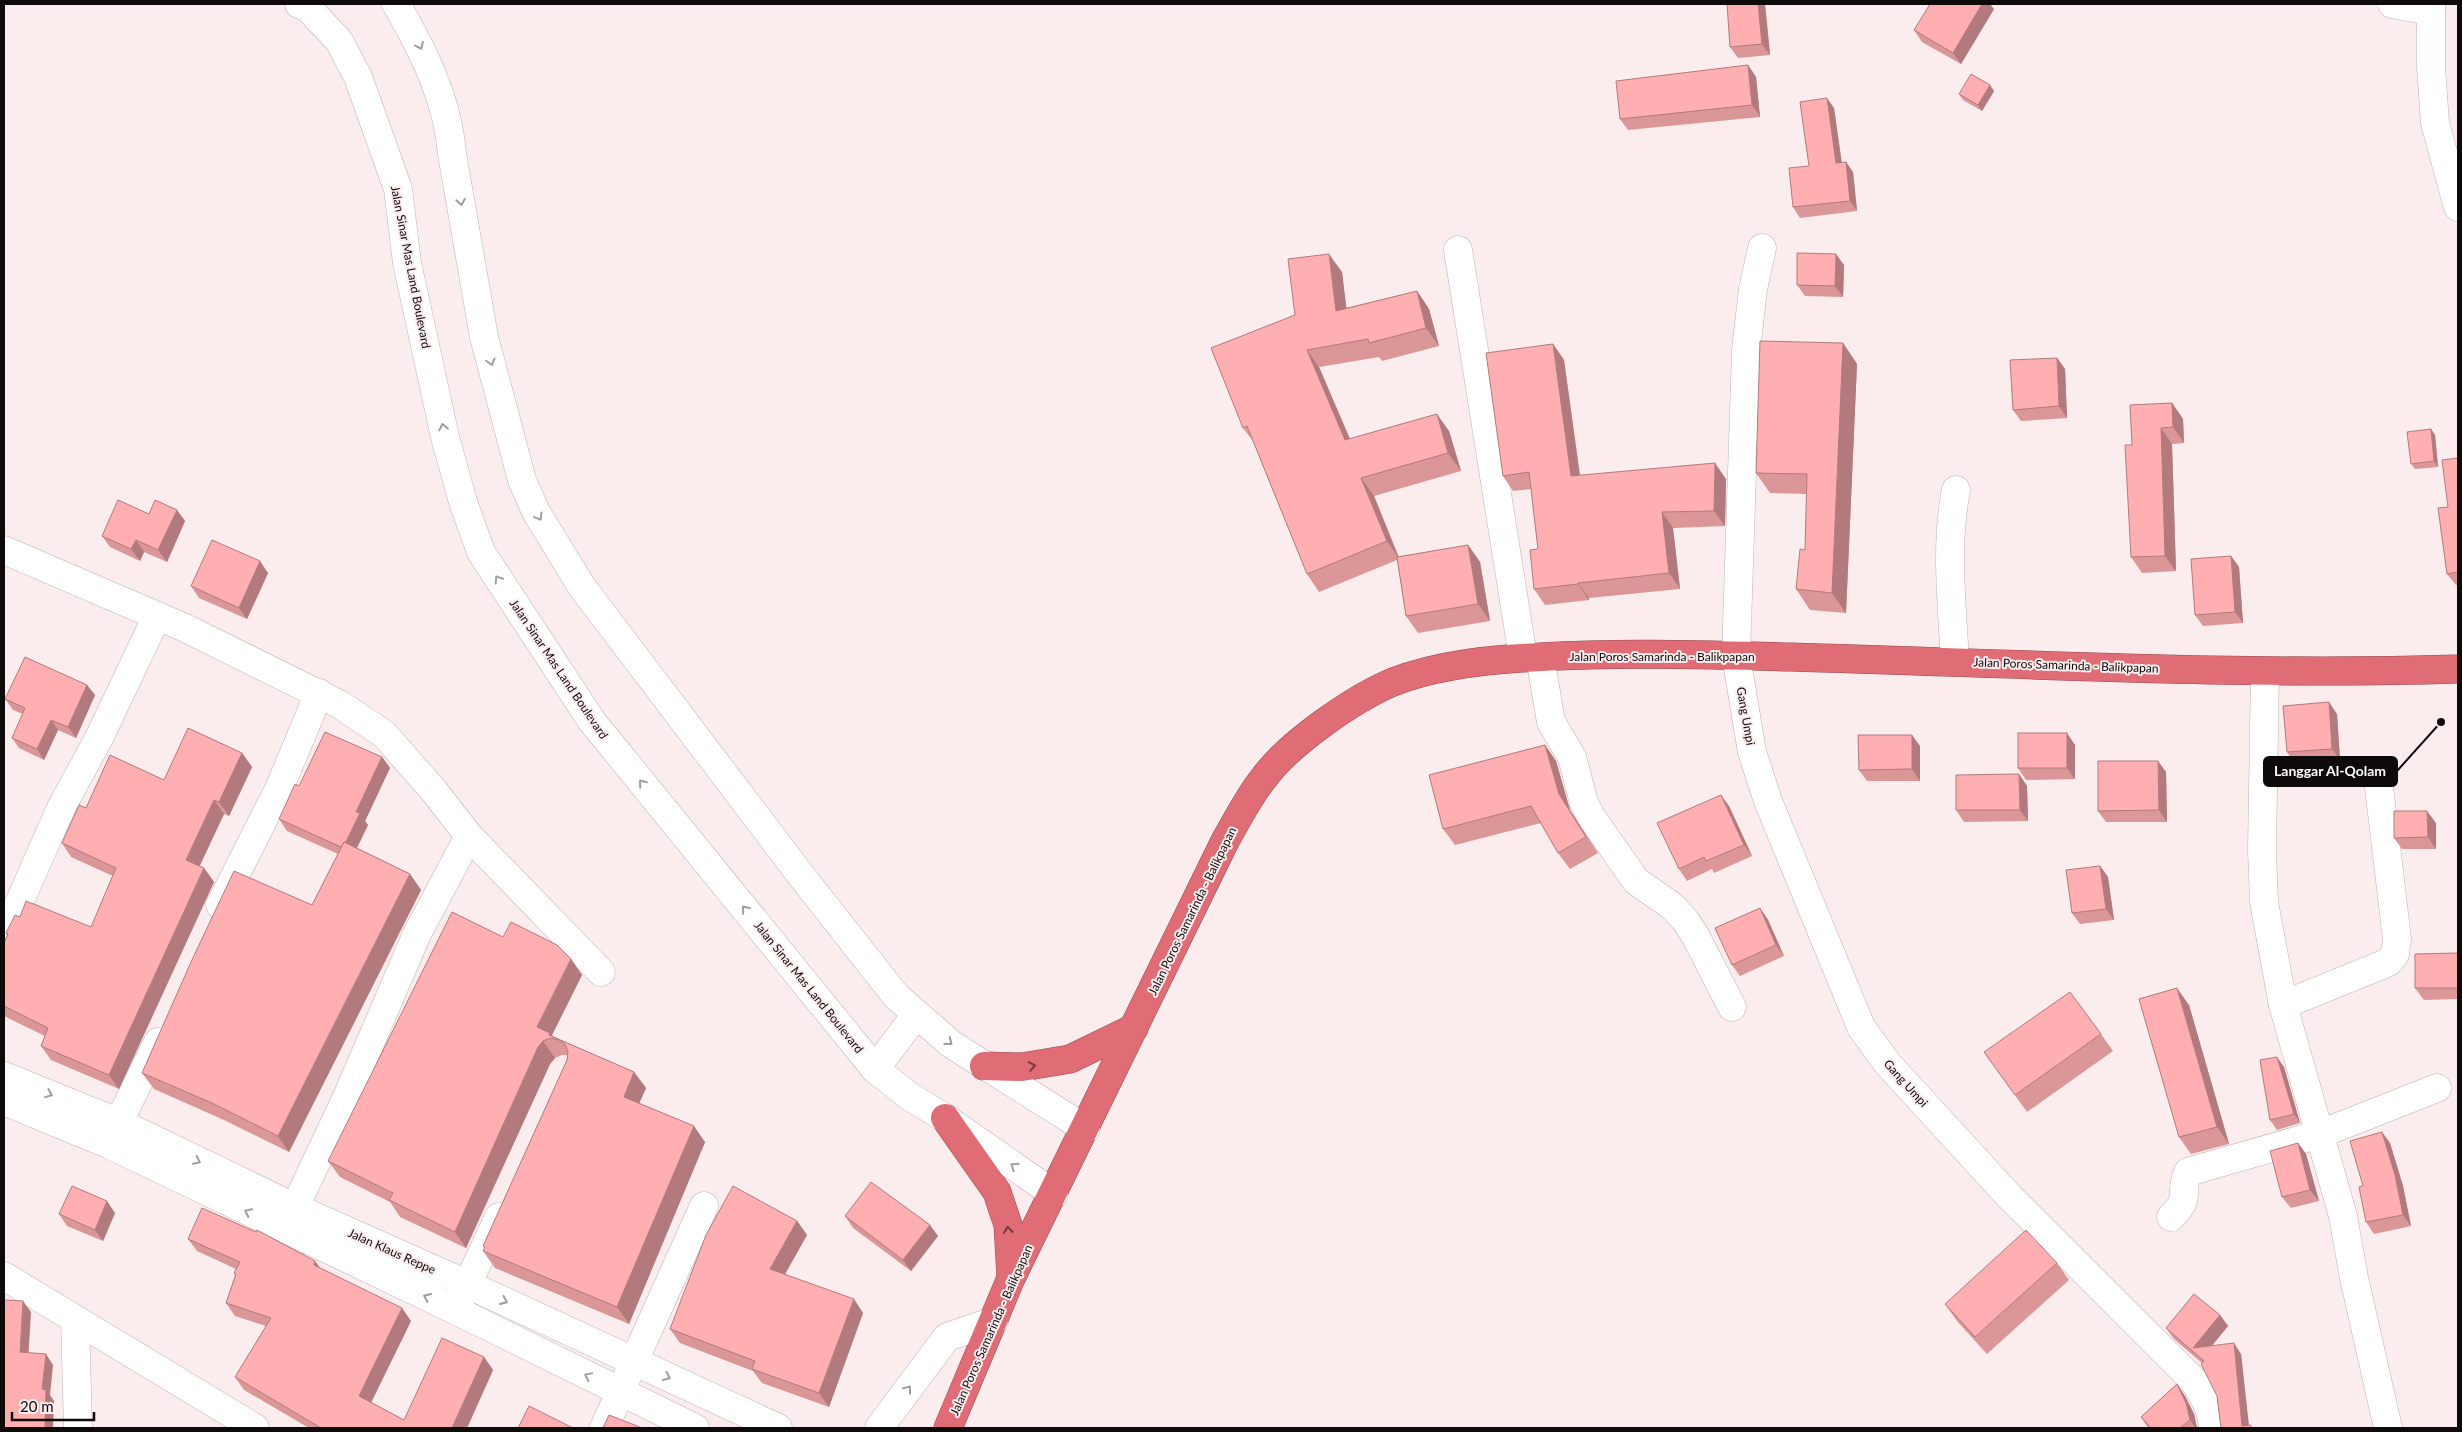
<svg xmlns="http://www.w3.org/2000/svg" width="2462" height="1432" font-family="Lato,sans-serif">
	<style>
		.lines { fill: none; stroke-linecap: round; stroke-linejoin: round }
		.minor-casing { stroke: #c0b2b2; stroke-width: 29 }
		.highway-casing { stroke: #964a50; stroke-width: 29 }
		.minor { stroke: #fff; stroke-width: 28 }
		.highway { stroke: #e06c76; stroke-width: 28 }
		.wall { fill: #db9698 }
		.shaded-wall { fill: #b27a7c }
		.building { fill: #ffaeb1; stroke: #b27a7c }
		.oneway { stroke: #9f9d9d }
		.oneway2 { stroke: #773b40 }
		.labels { text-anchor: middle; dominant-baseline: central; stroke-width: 4; stroke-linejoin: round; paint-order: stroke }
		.street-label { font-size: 12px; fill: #0e0a0a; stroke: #fbeced }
		.leader { fill: none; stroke: #0e0a0a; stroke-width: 2 }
		.callout-dot { fill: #0e0a0a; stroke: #fbeced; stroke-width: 2 }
		.callout { fill: #0e0a0a; stroke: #0e0a0a; stroke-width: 2 }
		.callout-label { font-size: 14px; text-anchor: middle; font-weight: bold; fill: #fff }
	</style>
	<rect width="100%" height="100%" fill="#fbeced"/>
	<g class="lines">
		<defs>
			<g id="minor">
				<path d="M299,4L308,8L339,41L358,77L398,189L407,263L445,437L463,502L481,552L591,720L875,1069L909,1096L945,1118L1054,1194"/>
				<path d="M396,4C423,50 448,100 452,154L484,337L522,480L536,512L582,587L803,878L896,996L951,1044L1086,1129"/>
				<path d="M2392,4L2430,11"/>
				<path d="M2431,4V67L2435,123L2458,207"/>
				<path d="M1762,248L1753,289L1746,350L1736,656L1752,752L1768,801L1861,1027L1887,1063L2007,1194L2194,1381C2204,1396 2212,1410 2213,1428"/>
				<path d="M1458,250L1523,657"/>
				<path d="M4,550L183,627L339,704L384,734L434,791L469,836L601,972"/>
				<path d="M1540,657L1551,722L1572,757L1584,803L1592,818L1636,881L1672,906L1685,920L1696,937L1732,1007"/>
				<path d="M1955,662C1952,604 1945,546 1956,490"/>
				<path d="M2265,672L2262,850L2264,902L2283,1005L2343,1216L2354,1278L2388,1428"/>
				<path d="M220,905L279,789L319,693"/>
				<path d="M4,937L61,808L99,738L157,616"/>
				<path d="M2283,1005L2389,962L2395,954L2397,939L2378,779"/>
				<path d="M875,1069L916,1015"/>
				<path d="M4,1076L120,1123L294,1207L469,1285L778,1428"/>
				<path d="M4,1101L108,1144L455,1310L695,1428"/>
				<path d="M111,1138L158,1042"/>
				<path d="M2171,1217C2193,1196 2178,1194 2188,1172L2320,1134L2437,1088"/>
				<path d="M287,1224L346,1099L417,934L469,836"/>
				<path d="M4,1276L255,1428"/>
				<path d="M460,1300L499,1217"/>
				<path d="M75,1319L78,1428"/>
				<path d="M604,1428L704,1206"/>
				<path d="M879,1428L947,1337L994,1321"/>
			</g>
			<g id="highway">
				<path d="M984,1066L1022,1067L1070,1059L1134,1028"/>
				<path d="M945,1118L997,1192L1008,1225L1011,1277"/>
				<path d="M948,1428L1011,1278L1225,841C1237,820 1248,798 1263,779C1288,744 1353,699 1393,682C1439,664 1493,659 1541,657C1624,652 1707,655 1790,657C2013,663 2235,676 2458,669"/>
			</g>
		</defs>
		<use href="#minor" class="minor-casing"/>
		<use href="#highway" class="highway-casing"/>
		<use href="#minor" class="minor"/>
		<use href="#highway" class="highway"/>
	</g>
	<g class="wall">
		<path d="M1765,4L1770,55L1738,58L1730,47Z"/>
		<path d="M1994,9L1961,64L1922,42L1914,30Z"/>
		<path d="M1748,65L1756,77L1760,117L1628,130L1620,119Z"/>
		<path d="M1994,91L1982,111L1963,100L1959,94Z"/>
		<path d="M1834,108L1842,163L1846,162L1853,172L1857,211L1800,218L1793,207L1809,166Z"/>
		<path d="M1844,265L1843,297L1805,296L1797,285Z"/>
		<path d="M1342,272L1346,308L1417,291L1429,309L1439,346L1382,361L1379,357L1319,367L1350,439L1449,431L1461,471L1374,496L1399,557L1468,545L1480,562L1490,621L1418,633L1406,616L1397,560L1319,592L1307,574L1253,441L1243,428L1295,315Z"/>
		<path d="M1843,343L1857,364L1846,613L1810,610L1796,589L1805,550L1807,494L1770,493L1756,473Z"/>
		<path d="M1553,344L1564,360L1580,475L1726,479L1725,526L1673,528L1680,589L1589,598V600L1545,605L1534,589L1538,549L1531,489L1513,491L1503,476Z"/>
		<path d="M2057,358L2065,369L2067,418L2021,421L2013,410Z"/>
		<path d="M2172,403L2183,419L2184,443L2172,444L2176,571L2142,573L2131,557L2132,445Z"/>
		<path d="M2431,429L2435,435L2438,467L2415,469L2411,464Z"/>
		<path d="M2458,458V585H2456L2447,574L2448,507Z"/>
		<path d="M149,514L185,521L167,562L144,552L140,561L110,547L102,536Z"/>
		<path d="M2231,556L2239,567L2243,623L2203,626L2195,615Z"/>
		<path d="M268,573L247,619L199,598L191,586Z"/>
		<path d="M87,685L95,695L76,738L58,730L44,760L19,748L12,738L23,714L13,710L5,699Z"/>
		<path d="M2337,714L2340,760L2295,764L2287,752Z"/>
		<path d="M1545,745L1556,761L1570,810L1598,853L1570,869L1558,853L1541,823L1455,845L1443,829Z"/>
		<path d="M2075,745V779L2026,780L2018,768Z"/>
		<path d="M1920,746V781H1867L1859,770Z"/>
		<path d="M242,753L252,767L229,816L224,814L199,866L204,868L214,882L119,1089L51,1060L41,1046L45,1036L4,1016V943L7,936L6,933L91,927L113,876L71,857L62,843L86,808L164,780Z"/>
		<path d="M382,757L390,768L365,821L368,825L357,848L410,874L421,890L289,1152L224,1120L154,1089L142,1073L312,905L338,854L287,831L279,819L299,786Z"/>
		<path d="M2166,772L2167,822H2106L2098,811Z"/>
		<path d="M2019,774L2027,786L2028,821L1964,822L1956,810Z"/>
		<path d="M1729,806L1752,856L1714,873L1712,869L1687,881L1679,869Z"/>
		<path d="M2436,823V849H2402L2394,838Z"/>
		<path d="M2100,866L2108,877L2114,920L2080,924L2072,913Z"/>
		<path d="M1760,908L1768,920L1784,956L1740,976L1732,965Z"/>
		<path d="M503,937L571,959L582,975L552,1035L553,1037L634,1072L646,1088L639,1103L705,1142L629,1324L495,1268L483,1251L485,1248L483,1246L567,1060V1055H562L555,1058L550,1064L466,1248L400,1217L390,1202L340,1177L328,1161Z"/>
		<path d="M2458,953V999L2424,1000L2415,988Z"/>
		<path d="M2189,1005L2229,1144L2191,1154L2179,1137Z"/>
		<path d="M2101,1034L2113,1051L2027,1112L1984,1052Z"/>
		<path d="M2284,1067L2300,1123L2277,1130L2270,1120Z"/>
		<path d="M2298,1143L2306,1154L2319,1201L2291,1208L2282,1197Z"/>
		<path d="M2390,1143L2403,1186L2411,1226L2374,1234L2366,1222L2363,1186Z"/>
		<path d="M115,1213L103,1241L67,1226L59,1214Z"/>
		<path d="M845,1216L938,1236L911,1271L853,1228Z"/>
		<path d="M797,1221L807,1235L785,1274L863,1313L829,1407L762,1383L753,1371L680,1343L670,1329Z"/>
		<path d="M188,1239L315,1261L320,1268L411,1321L371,1402L404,1420L484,1357L493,1370L467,1428H309L244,1390L235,1377L266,1326L235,1316L226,1303L235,1275L234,1273L236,1269L197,1251Z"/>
		<path d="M2057,1263L2069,1280L1987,1354L1957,1321L1945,1304Z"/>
		<path d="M2220,1315L2228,1326L2212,1346L2241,1354L2249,1425L2221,1428L2217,1396L2202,1363L2174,1339L2166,1328Z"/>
		<path d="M2177,1384L2185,1396L2194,1414L2197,1428H2148L2141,1417Z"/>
	</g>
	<g class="shaded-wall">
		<path d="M1758,4H1765L1770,55L1762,44Z"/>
		<path d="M1982,4H1990L1994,9L1961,64L1953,53Z"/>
		<path d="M1748,65L1756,77L1760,117L1752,105Z"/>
		<path d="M1990,85L1994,91L1982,111L1978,105Z"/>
		<path d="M1827,98L1834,108L1843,173L1836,163Z"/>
		<path d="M1846,162L1853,172L1857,211L1850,201Z"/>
		<path d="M1329,254L1342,272L1349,329L1336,311Z"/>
		<path d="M1836,254L1844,265L1843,297L1835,286Z"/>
		<path d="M1417,291L1429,309L1439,346L1426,328Z"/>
		<path d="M1843,343L1857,364L1846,613L1832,593Z"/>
		<path d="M1553,344L1564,360L1582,492L1571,476Z"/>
		<path d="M1307,350L1319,367L1358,458L1345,440Z"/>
		<path d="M2057,358L2065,369L2067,418L2059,406Z"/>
		<path d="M2172,403L2183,419L2184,443L2173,427Z"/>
		<path d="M1437,414L1449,431L1461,471L1448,453Z"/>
		<path d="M2161,428L2172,444L2176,571L2165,556Z"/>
		<path d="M2431,429L2435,435L2438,467L2434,461Z"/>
		<path d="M1715,463L1726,479L1725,526L1714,511Z"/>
		<path d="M1361,478L1374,496L1399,559L1387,541Z"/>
		<path d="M177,510L185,521L167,562L158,550Z"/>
		<path d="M1662,512L1673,528L1680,589L1669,573Z"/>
		<path d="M136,540L144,552L140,561L131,549Z"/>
		<path d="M1468,545L1480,562L1490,621L1478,604Z"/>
		<path d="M2231,556L2239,567L2243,623L2235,612Z"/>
		<path d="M260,561L268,573L247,619L239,608Z"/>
		<path d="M1578,583L1589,598V600L1578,584Z"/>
		<path d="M87,685L95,695L76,738L68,727Z"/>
		<path d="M2329,702L2337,714L2340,760L2332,749Z"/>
		<path d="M51,720L58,730L44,760L37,749Z"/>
		<path d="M2067,733L2075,745V779L2067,768Z"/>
		<path d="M1912,735L1920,746V781L1912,769Z"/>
		<path d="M1545,745L1556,761L1570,810L1598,853L1559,794Z"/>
		<path d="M242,753L252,767L229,816L219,802Z"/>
		<path d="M382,757L390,768L365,821L368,825L351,860L343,848L356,812Z"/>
		<path d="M2158,761L2166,772L2167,822L2159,810Z"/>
		<path d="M2019,774L2027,786L2028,821L2020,810Z"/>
		<path d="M1721,795L1729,806L1752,856L1744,845Z"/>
		<path d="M214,800L224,814L196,874L186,860Z"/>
		<path d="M2427,811L2436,823V849L2428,837Z"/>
		<path d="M2100,866L2108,877L2114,920L2106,909Z"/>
		<path d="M204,868L214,882L119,1089L109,1075Z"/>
		<path d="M410,874L421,890L289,1152L278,1136Z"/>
		<path d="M1760,908L1768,920L1784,956L1776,945Z"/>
		<path d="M571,959L582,975L552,1035L555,1039L537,1027Z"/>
		<path d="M2177,988L2189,1005L2229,1144L2217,1127Z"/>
		<path d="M543,1041L555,1058L550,1064L466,1248L455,1232L538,1047Z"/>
		<path d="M2277,1057L2284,1067L2300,1123L2294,1114Z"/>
		<path d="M634,1072L646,1088L635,1113L624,1097Z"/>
		<path d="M694,1126L705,1142L629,1324L617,1307Z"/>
		<path d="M2382,1132L2390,1143L2403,1186L2411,1226L2403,1215Z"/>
		<path d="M2298,1143L2306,1154L2319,1201L2310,1190Z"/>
		<path d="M107,1201L115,1213L103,1241L95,1230Z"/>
		<path d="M797,1221L807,1235L780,1283L770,1269Z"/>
		<path d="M930,1225L938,1236L911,1271L903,1260Z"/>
		<path d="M315,1261L324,1274L314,1265Z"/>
		<path d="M854,1299L863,1313L829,1407L819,1393Z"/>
		<path d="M23,1301L31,1312L28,1362L20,1352Z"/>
		<path d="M402,1308L411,1321L368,1409L359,1396Z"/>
		<path d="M2220,1315L2228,1326L2201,1358L2193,1348Z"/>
		<path d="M2234,1343L2241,1354L2249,1428L2242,1426Z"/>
		<path d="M46,1354L53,1365L50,1395L54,1401L53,1428H45L42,1389Z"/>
		<path d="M484,1357L493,1370L467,1428H452Z"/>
		<path d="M2177,1384L2185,1396L2194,1414L2197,1428H2196L2190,1420Z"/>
	</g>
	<g class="building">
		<path d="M1727,4H1758L1762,44L1730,47Z"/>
		<path d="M1930,4H1982L1953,53L1914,30Z"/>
		<path d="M1748,65L1752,105L1620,119L1616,81Z"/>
		<path d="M1971,74L1990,85L1978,105L1959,94Z"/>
		<path d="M1827,98L1836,163L1846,162L1850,201L1793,207L1789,168L1809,166L1800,102Z"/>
		<path d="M1797,253L1836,254L1835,286L1797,285Z"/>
		<path d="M1329,254L1336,311L1417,291L1426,328L1369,343L1368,339L1307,350L1345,440L1437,414L1448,453L1361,478L1387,541L1307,574L1247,426L1243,428L1211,348L1295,315L1288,259Z"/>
		<path d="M1760,341L1843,343L1832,593L1796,589L1800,549L1805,550L1807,474L1756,473Z"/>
		<path d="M1553,344L1571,476L1715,463L1714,511L1662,512L1669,573L1578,583V584L1534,589L1530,550L1538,549L1529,472L1503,476L1486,353Z"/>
		<path d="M2057,358L2059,406L2013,410L2010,360Z"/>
		<path d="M2172,403L2173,427L2161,428L2165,556L2131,557L2125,445H2132L2130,405Z"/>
		<path d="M2431,429L2434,461L2411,464L2407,432Z"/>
		<path d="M2458,458V572L2447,574L2438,508L2448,507L2442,460Z"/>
		<path d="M118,500L149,514L155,500L177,510L158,550L136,540L131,549L102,536Z"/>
		<path d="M212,540L260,561L239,608L191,586Z"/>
		<path d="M1468,545L1478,604L1406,616L1397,557Z"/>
		<path d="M2231,556L2235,612L2195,615L2191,559Z"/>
		<path d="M25,657L87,685L68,727L51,720L37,749L12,738L25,708L5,699Z"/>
		<path d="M2329,702L2332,749L2287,752L2283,706Z"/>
		<path d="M188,728L242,753L219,802L214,800L186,860L204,868L109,1075L41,1046L48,1028L4,1006V943L8,934L6,933L15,915L20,917L26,901L91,927L116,868L62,843L79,805L86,808L110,755L164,780Z"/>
		<path d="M325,732L382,757L356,812L360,813L346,842H344L341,847L279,819L295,784L299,786Z"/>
		<rect x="2018" y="733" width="49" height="35"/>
		<path d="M1858,735H1912V769L1859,770Z"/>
		<path d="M1545,745L1559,794L1586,837L1558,853L1531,806L1443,829L1429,775Z"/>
		<path d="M2098,761H2158L2159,810L2098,811Z"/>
		<path d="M2019,774L2020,810H1956V775Z"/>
		<path d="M1721,795L1744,845L1706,861L1704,857L1679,869L1657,823Z"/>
		<path d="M2394,811H2427L2428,837L2394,838Z"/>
		<path d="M344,842L410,874L278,1136L212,1103L142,1073L191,962L234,871L312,905Z"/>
		<path d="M2100,866L2106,909L2072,913L2066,870Z"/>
		<path d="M1760,908L1776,945L1732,965L1715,928Z"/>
		<path d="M452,912L503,937L511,922L557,945L571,959L537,1027L550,1033L549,1035L634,1072L624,1097L694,1126L617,1307L483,1251L485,1247L483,1246L567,1060L568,1052L565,1044L559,1040L551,1038L543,1041L538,1047L455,1232L389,1200L393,1193L328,1161Z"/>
		<path d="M2458,953V988H2415V954Z"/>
		<path d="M2177,988L2217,1127L2179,1137L2139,999Z"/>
		<path d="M2070,992L2101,1034L2015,1095L1984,1052Z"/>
		<path d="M2277,1057L2294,1114L2270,1120L2260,1060Z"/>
		<path d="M2382,1132L2395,1175L2403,1215L2366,1222L2359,1187L2363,1186L2350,1141Z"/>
		<path d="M2298,1143L2310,1190L2282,1197L2270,1151Z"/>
		<path d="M871,1182L930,1225L903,1260L845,1216Z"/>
		<path d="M72,1186L107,1201L95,1230L59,1214Z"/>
		<path d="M733,1186L797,1221L770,1269L854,1299L819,1393L752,1369L755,1361L670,1329L706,1235Z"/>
		<path d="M202,1208L256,1232L257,1230L315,1261L314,1265L402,1308L359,1396L404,1420L442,1338L484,1357L452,1428H321L235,1377L271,1318L226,1303L236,1274L234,1273L240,1262L188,1239Z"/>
		<path d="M2026,1230L2057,1263L1975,1337L1945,1304Z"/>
		<path d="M2194,1294L2220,1315L2193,1348L2234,1343L2242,1426L2251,1425V1428H2221L2217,1396L2201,1364L2204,1361L2166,1328Z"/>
		<path d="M4,1300L23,1301L20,1352L46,1354L42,1389L46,1390L45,1428H4Z"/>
		<path d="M2177,1384L2186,1403L2190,1420L2180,1428H2151L2141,1417Z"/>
		<path d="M529,1406L573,1428H518Z"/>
		<path d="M609,1415L642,1428H603Z"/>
	</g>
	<defs><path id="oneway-chevron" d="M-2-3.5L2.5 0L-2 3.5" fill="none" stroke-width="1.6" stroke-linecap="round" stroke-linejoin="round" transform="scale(1.25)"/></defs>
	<g class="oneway">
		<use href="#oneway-chevron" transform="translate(420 46) rotate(65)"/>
		<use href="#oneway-chevron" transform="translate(461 202) rotate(80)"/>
		<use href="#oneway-chevron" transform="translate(491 362) rotate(75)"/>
		<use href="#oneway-chevron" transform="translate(443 427) rotate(-102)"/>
		<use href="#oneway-chevron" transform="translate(539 517) rotate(59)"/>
		<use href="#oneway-chevron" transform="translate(498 579) rotate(-123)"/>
		<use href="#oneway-chevron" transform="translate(642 783) rotate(-129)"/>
		<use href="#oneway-chevron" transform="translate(745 909) rotate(-129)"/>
		<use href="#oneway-chevron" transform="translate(949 1042) rotate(38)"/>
		<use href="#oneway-chevron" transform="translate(49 1094) rotate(22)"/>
		<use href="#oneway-chevron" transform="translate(197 1161) rotate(26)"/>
		<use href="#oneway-chevron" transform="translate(1014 1166) rotate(-145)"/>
		<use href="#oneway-chevron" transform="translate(248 1212) rotate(-154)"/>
		<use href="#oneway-chevron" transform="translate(427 1297) rotate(-155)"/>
		<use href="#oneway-chevron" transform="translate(504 1301) rotate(25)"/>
		<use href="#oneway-chevron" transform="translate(588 1376) rotate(-154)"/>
		<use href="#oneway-chevron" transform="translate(667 1377) rotate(25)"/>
		<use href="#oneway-chevron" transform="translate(908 1389) rotate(-53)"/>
	</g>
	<g class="oneway2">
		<use href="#oneway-chevron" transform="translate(1032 1066) rotate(-10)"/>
		<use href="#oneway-chevron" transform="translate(1008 1230) rotate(-96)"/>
	</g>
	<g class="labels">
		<g class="street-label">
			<text transform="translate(411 267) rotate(79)">Jalan Sinar Mas Land Boulevard</text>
			<text x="1662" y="656">Jalan Poros Samarinda - Balikpapan</text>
			<text transform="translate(2066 665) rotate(2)">Jalan Poros Samarinda - Balikpapan</text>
			<text transform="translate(559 669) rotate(56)">Jalan Sinar Mas Land Boulevard</text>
			<text transform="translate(1746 716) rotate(80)">Gang Umpi</text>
			<text transform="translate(1192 911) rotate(-64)">Jalan Poros Samarinda - Balikpapan</text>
			<text transform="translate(809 987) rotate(51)">Jalan Sinar Mas Land Boulevard</text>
			<text transform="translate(1906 1083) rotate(48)">Gang Umpi</text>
			<text transform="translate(392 1251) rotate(24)">Jalan Klaus Reppe</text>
			<text transform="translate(991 1330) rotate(-66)">Jalan Poros Samarinda - Balikpapan</text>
		</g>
	</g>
	<path class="leader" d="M2441 722L2397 771"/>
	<circle class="callout-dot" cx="2441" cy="722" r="5"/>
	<rect class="callout" x="2264" y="757" width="133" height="29" rx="5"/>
	<g class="callout-label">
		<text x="2330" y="776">Langgar Al-Qolam</text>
	</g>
	<rect width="2462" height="1432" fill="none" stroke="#0e0a0a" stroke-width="10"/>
	<path d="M12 1412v8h82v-8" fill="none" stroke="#0e0a0a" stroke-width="2.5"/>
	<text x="20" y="1412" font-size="15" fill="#0e0a0a" stroke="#fbeced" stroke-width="4" paint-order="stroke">20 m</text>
</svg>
